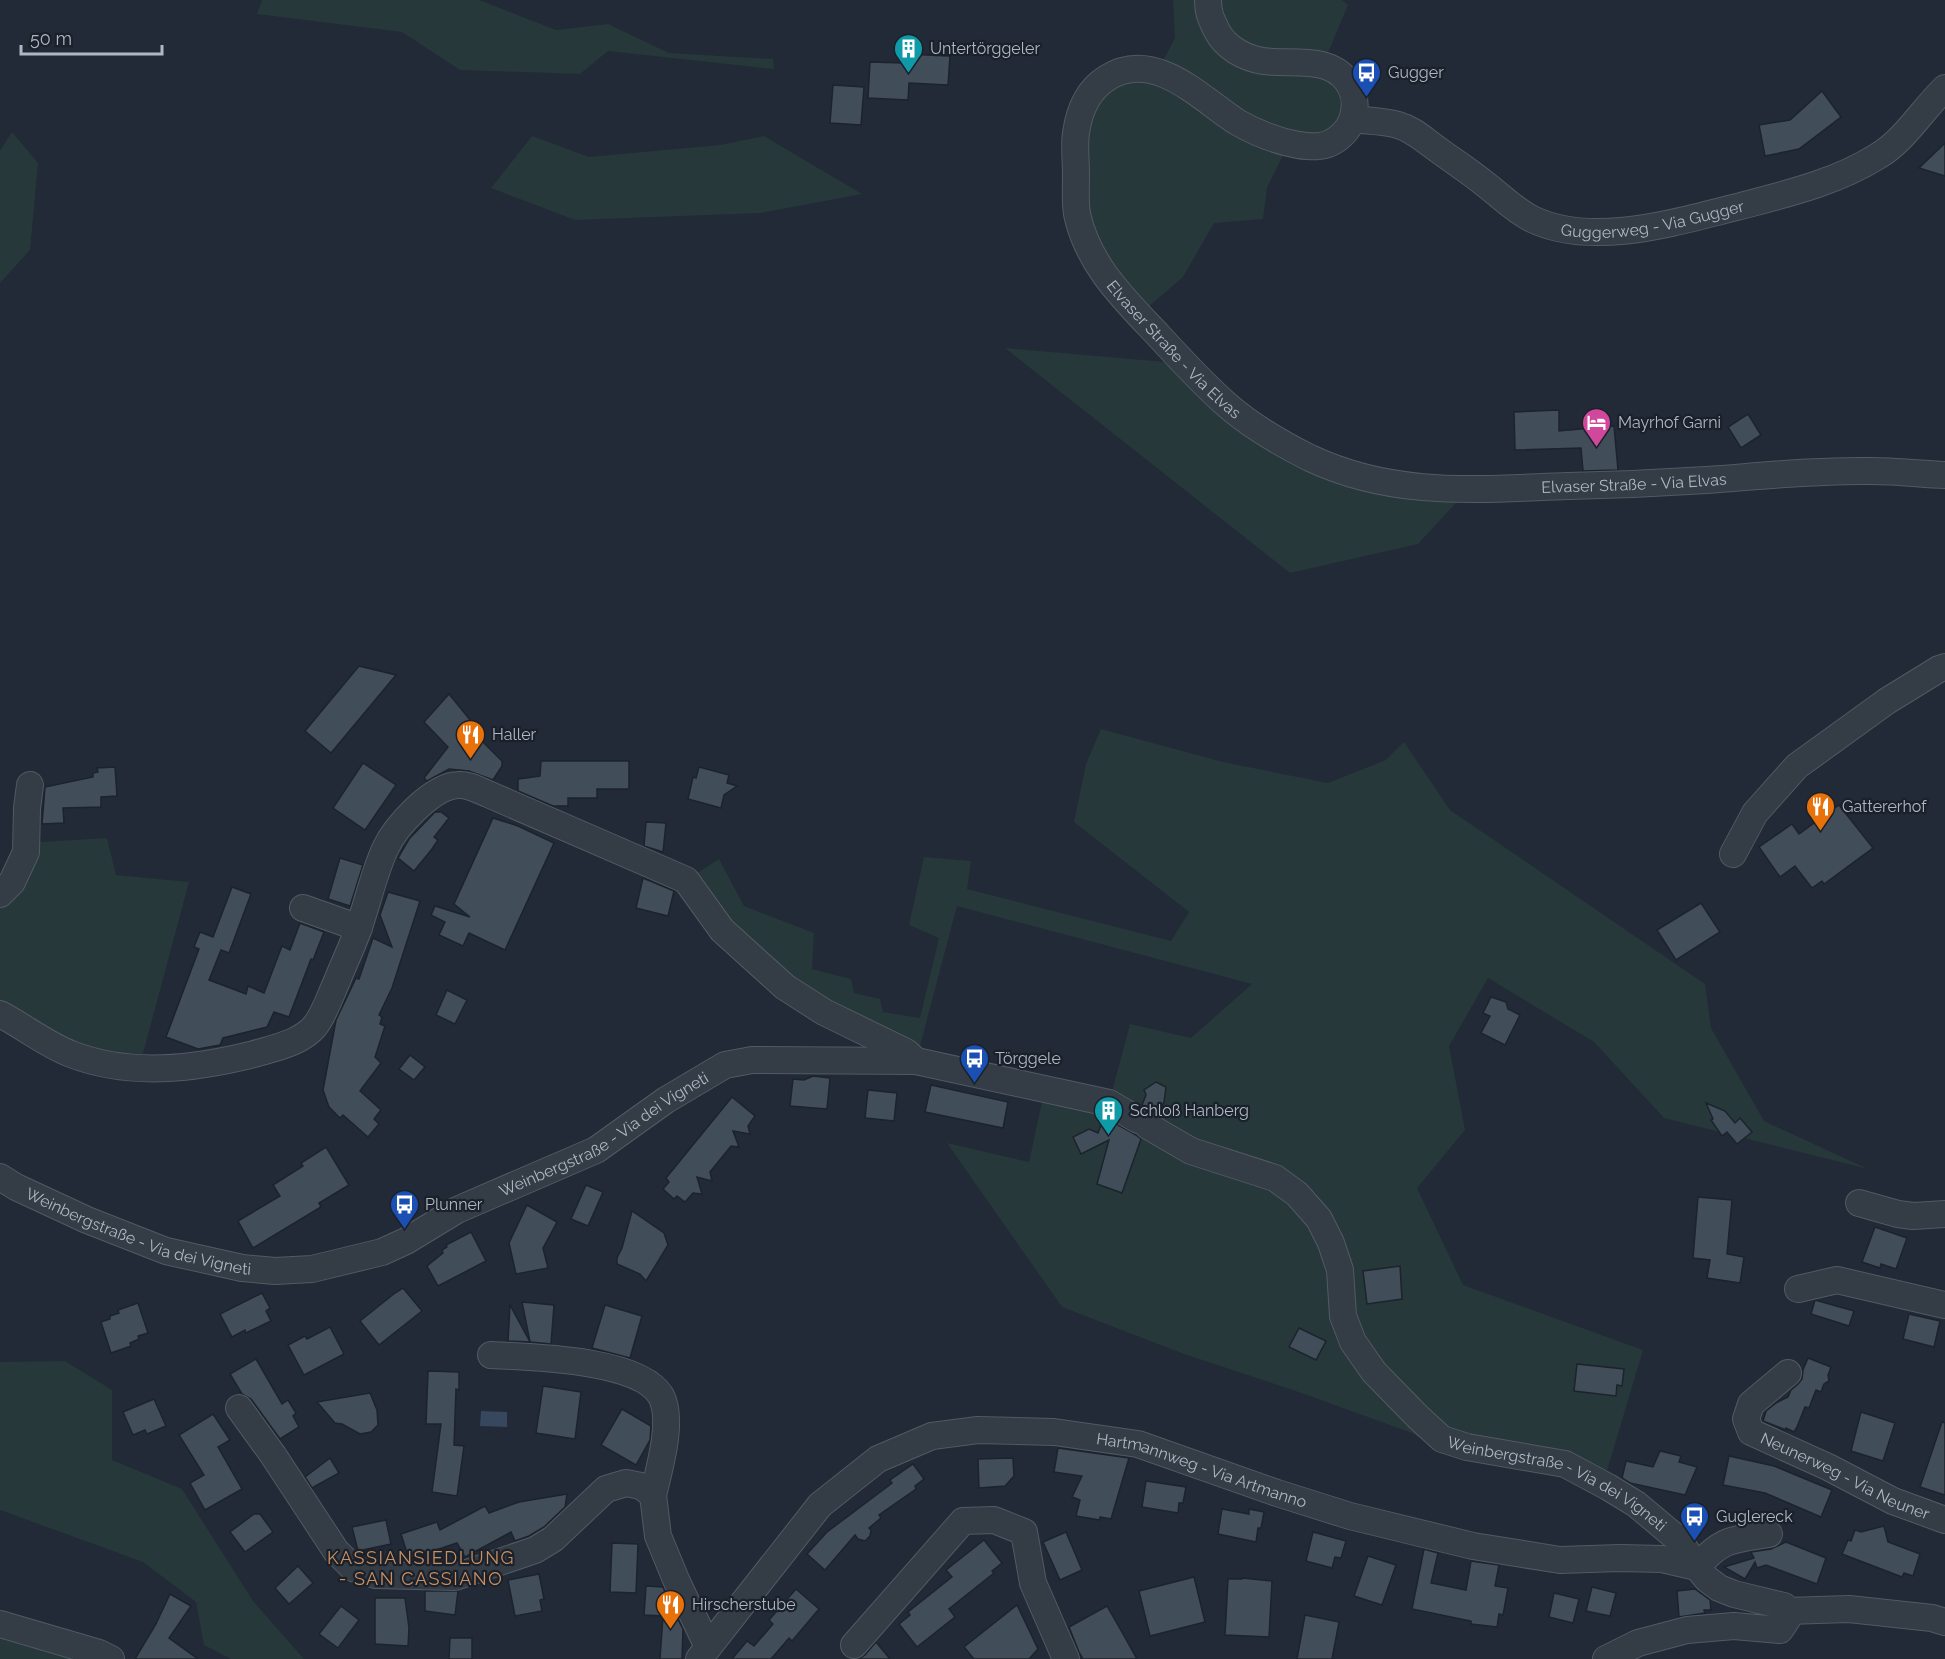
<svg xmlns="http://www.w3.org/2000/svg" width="1945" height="1659" font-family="Raleway,sans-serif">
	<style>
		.green { fill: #263839 }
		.water { fill: #37475e }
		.building { fill: #424d5a; stroke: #1c232d; stroke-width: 1.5 }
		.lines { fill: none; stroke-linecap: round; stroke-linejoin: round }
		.minor-casing { stroke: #525a64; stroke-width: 28 }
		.minor { stroke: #343c46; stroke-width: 26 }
		.labels { text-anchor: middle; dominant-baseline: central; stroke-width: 4.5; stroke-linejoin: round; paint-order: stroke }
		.poi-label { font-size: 16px; fill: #afb7c3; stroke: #1a212b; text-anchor: start }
		.street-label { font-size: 16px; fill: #afb7c3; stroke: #1a212b }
		.neighbourhood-label { font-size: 18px; letter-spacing: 1.5px; fill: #cc8f61; stroke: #1a212b }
	</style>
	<rect width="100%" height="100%" fill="#212a36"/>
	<g class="green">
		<path d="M262,0H479L556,30L608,24L669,53L773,59L774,69L608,51L580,74L460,70L402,32L257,14Z"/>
		<path d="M1173,0H1342L1348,5L1323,65L1342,74L1345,133L1289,143L1267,188L1263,219L1214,223L1183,277L1139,315L1076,211L1096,86L1158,70L1175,38Z"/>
		<path d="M12,132L38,163L30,250L0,283V151Z"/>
		<path d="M532,136L589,157L720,145L764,136L862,194L761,213L575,220L491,188Z"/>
		<path d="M1005,348L1166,362L1311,458L1463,490L1455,504L1418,544L1290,573Z"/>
		<path d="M1101,729L1223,762L1328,783L1386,760L1404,742L1450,810L1705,984L1711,1028L1764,1121L1868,1169L1664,1118L1594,1042L1488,978L1449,1046L1465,1130L1417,1188L1463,1285L1643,1350L1601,1491L1554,1472L1436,1448L1412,1433L1293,1390L1184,1354L1062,1307L947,1143L1029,1162L1045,1088L1109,1103L1130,1024L1191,1038L1252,984L957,906L916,1061L824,1012L686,880L719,859L744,906L814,933L812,969L851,979L854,993L880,999L883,1012L920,1018L939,938L909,925L924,857L971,861L967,889L1171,941L1189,912L1074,822L1086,764Z"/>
		<path d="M107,838L116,875L189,882L138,1072L0,1021V875L23,843Z"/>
		<path d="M65,1361L112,1390V1460L182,1489L253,1601L304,1659H231L204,1645L196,1602L143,1562L0,1510V1362Z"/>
		<path d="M0,1624L111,1659H0Z"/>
	</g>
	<path class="water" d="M481,1411L507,1412V1427L480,1426Z"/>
	<g class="building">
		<path d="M904,54L950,56L948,85L909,83L908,100L868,98L870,62L903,63Z"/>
		<path d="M833,85L864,87L861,125L830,123Z"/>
		<path d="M1822,91L1841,117L1799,149L1765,156L1759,125L1790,120Z"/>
		<path d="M1945,143V176L1919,168Z"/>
		<path d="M1559,410V431L1614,426L1618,470L1583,471L1581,448L1515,450L1514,412Z"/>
		<path d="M1748,414L1761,435L1741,448L1728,427Z"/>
		<path d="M359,666L396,675L331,753L305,731Z"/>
		<path d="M449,694L484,737L481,740L502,761V766L493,780L469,771L449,769L427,781L424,778L448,747L424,722Z"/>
		<path d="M541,761H629V789H597V798H568V806H553L518,791V779L540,776Z"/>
		<path d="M363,763L396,785L365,830L333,808Z"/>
		<path d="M115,767L117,796L101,797V807L63,808L64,823L42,824L45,787L93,777V773L98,772L97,768Z"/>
		<path d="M699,767L729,775L727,783L737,786L724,795L721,808L688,799L693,777L696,778Z"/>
		<path d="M1839,805L1873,848L1824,884L1822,881L1812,888L1795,866L1780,877L1759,847L1792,824L1799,834Z"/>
		<path d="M435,812H441L449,818L434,837L438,840L432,849L414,871L398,858L409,839Z"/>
		<path d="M493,818L518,826L554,843L505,950L469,933L463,946L439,935L445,922L431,915L435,906L470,917L454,904Z"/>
		<path d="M646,822L666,823L663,852L644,846Z"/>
		<path d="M340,858L363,865L350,906L328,899Z"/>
		<path d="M643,878L674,891L668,916L636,908Z"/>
		<path d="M232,887L251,894L229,953L221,950L209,980L246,994L248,986L264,993L282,946L290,950L300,923L324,932L313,960L311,959L289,1017L274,1012L267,1027L223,1038L220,1045L198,1049L166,1037L199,949L194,947L200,932L213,937Z"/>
		<path d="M388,892L420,901L392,988L379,1015L382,1017L380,1024L385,1026L375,1057L381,1063L360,1091L381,1110L374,1119L379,1124L368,1137L343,1115L340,1118L329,1107L323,1090L336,1020L356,978L359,979L373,938L392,947L380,915Z"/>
		<path d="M1701,903L1720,932L1676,960L1657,930Z"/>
		<path d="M447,990L467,1000L455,1024L436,1015Z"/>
		<path d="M1491,997L1506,1002L1508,1009L1520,1015L1505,1045L1481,1033L1490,1016L1483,1013Z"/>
		<path d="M410,1055L425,1067L414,1080L399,1069Z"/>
		<path d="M813,1076L830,1078L827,1109L790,1106L793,1079L804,1080Z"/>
		<path d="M1156,1082L1166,1087L1164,1102L1158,1114L1142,1105L1146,1095L1144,1090Z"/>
		<path d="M931,1085L1008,1102L1003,1128L925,1112Z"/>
		<path d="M868,1090L897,1093L894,1121L865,1118Z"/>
		<path d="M732,1097L755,1116L748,1126L750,1134L733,1131L739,1147L731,1146L710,1172L712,1181L697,1177L702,1194L693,1193L685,1202L677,1196L674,1199L663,1189L669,1182L666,1178Z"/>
		<path d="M1706,1103L1725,1111L1735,1123L1740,1118L1752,1132L1737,1144L1727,1132L1722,1136L1711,1120L1713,1119Z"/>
		<path d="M1104,1117L1136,1135L1141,1139L1122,1193L1097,1184L1109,1140L1081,1154L1073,1137L1089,1129L1098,1133Z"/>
		<path d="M326,1147L349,1185L319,1203L321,1207L253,1248L238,1221L280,1196L273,1185L303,1166L301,1163Z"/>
		<path d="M586,1185L603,1192L588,1226L571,1219Z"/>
		<path d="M1698,1197L1732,1200L1727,1254L1744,1257L1740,1283L1707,1278L1710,1260L1693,1258Z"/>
		<path d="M527,1205L557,1222L543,1248L548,1268L516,1274L509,1243Z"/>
		<path d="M632,1211L664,1233L668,1245L646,1281L640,1274L617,1264V1258L622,1248Z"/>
		<path d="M1875,1227L1907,1238L1896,1269L1881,1264L1880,1268L1862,1262Z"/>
		<path d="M471,1232L486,1261L438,1286L427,1266L443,1253L442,1250L447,1247L446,1245Z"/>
		<path d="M1400,1266L1402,1299L1367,1304L1363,1271Z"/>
		<path d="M403,1288L422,1311L379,1345L360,1321L395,1293Z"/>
		<path d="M262,1293L270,1308L266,1311L271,1321L246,1333L245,1330L232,1337L220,1314Z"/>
		<path d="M1815,1300L1854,1311L1849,1326L1811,1314Z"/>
		<path d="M522,1302L554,1305L551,1344L530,1342Z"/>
		<path d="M138,1303L148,1333L138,1336L139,1339L130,1343L131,1346L111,1353L101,1322L110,1319V1316L119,1313L118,1310Z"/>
		<path d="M510,1305L530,1342L508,1341Z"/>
		<path d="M605,1305L642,1316L630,1358L592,1348Z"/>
		<path d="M1909,1314L1940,1321L1934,1347L1903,1339Z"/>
		<path d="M330,1327L344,1354L304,1375L288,1345L305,1336L307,1339Z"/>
		<path d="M1299,1328L1326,1341L1316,1360L1289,1347Z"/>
		<path d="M1808,1358L1831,1367L1828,1375L1829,1381L1824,1384L1821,1392L1816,1390L1809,1408L1805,1407L1797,1427L1794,1432L1786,1428V1430L1763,1421L1766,1411L1776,1403L1788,1397L1791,1390L1798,1384L1802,1379L1803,1370Z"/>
		<path d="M256,1359L282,1404L288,1400L296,1413L293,1416L299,1427L280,1439L251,1399L242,1394L230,1374Z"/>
		<path d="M1577,1364L1624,1369L1622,1386L1617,1385L1616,1396L1574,1391Z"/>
		<path d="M428,1371L459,1372V1390L456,1389L454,1445L464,1446L457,1496L432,1492L441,1424H426Z"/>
		<path d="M543,1386L581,1392L575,1439L536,1433Z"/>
		<path d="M370,1393L377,1410L378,1425L371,1432L360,1434L342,1424L335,1423L317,1402Z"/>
		<path d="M154,1399L166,1426L147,1434L145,1430L133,1435L123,1412Z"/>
		<path d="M622,1409L651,1426L650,1440L636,1465L601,1445Z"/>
		<path d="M1861,1412L1895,1423L1883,1461L1851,1451Z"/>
		<path d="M213,1414L230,1440L218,1447L242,1489L205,1510L190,1483L204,1475L179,1435Z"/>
		<path d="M1942,1422L1945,1423V1495L1920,1487Z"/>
		<path d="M1058,1448L1129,1458L1111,1519L1100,1517V1520L1076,1516L1080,1500L1072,1497L1082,1476L1054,1472Z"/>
		<path d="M1660,1451L1681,1456L1679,1462L1697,1467L1685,1495L1630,1483L1622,1478L1626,1461L1653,1467Z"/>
		<path d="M1729,1456L1774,1466L1832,1490L1821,1517L1765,1493L1723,1485Z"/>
		<path d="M330,1458L339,1473L312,1488L305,1477Z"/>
		<path d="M1013,1458L1014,1476L1005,1486L979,1488L978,1459Z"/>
		<path d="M913,1464L924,1479L915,1486L916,1489L879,1515L881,1518L869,1528L871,1530L870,1536L865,1541L858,1539L855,1535L825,1570L807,1554L827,1532L892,1483L890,1480Z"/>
		<path d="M1146,1481L1186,1487L1183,1503H1179L1178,1513L1142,1507Z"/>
		<path d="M567,1494L565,1507L544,1527L529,1536L515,1541L511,1532L465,1557L457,1543L409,1559L401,1534L437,1522L440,1530L485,1506L489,1513L519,1502Z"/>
		<path d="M1222,1509L1249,1514V1509L1264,1512L1261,1528H1258L1256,1542L1218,1534Z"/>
		<path d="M254,1514H260L273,1532L245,1552L230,1532Z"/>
		<path d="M386,1520L391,1544L358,1551L352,1527Z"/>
		<path d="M1884,1526L1888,1542L1920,1554L1913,1576L1904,1573L1902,1577L1842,1554L1848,1540L1851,1541L1855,1530L1861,1532Z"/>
		<path d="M1066,1532L1082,1570L1060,1580L1043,1542Z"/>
		<path d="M1313,1532L1346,1541L1341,1558L1335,1557L1332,1568L1306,1561Z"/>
		<path d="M984,1540L1002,1563L992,1571L994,1573L949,1609L955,1617L917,1647L899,1624L910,1615L908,1612L952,1577L946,1570Z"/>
		<path d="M1786,1542L1826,1558L1817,1584L1766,1565L1757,1568L1755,1562L1745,1579L1724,1567L1754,1558L1751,1552L1771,1549Z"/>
		<path d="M612,1543L638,1544L636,1593L610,1592Z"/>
		<path d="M1424,1549L1438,1553L1431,1583L1466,1590L1471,1561L1499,1565L1495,1586L1508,1588L1503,1615L1499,1614L1497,1627L1471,1624V1621L1412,1609Z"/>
		<path d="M1368,1556L1396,1565L1382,1605L1354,1596Z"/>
		<path d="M298,1566L313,1583L289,1604L275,1588Z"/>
		<path d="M539,1574L544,1599L540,1600L542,1611L515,1616L508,1580Z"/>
		<path d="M1194,1577L1205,1622L1150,1636L1139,1591Z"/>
		<path d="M1242,1578L1272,1581L1269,1637L1225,1635L1228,1579H1242Z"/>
		<path d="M646,1586L663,1587L668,1599V1613L675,1614L683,1629L682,1659H660L663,1616L644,1615Z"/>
		<path d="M1592,1587L1616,1593L1610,1616L1586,1611Z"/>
		<path d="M796,1589L819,1609L792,1641L789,1638L771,1659H732L747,1641L754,1646L773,1624L769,1620Z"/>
		<path d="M1695,1589L1710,1600L1711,1610H1704L1705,1613L1679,1617L1677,1591Z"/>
		<path d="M425,1591H458L455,1615L425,1611Z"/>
		<path d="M1554,1593L1579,1599L1573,1623L1549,1617Z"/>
		<path d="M170,1594L191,1606L169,1638L198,1659H135L156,1624Z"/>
		<path d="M375,1598H405L409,1628L408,1646L375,1644Z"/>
		<path d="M1017,1605L1038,1649L1029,1659H974L964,1647Z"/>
		<path d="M341,1606L359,1620L338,1648L319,1634Z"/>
		<path d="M1107,1606L1123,1634L1137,1659H1083L1079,1652L1069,1627Z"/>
		<path d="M1305,1615L1339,1622L1332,1659H1297Z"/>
		<path d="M450,1638H472V1659H449Z"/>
		<path d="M876,1642L890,1659H859L865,1655Z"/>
	</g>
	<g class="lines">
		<defs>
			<g id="minor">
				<path id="s1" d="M1208,0C1208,13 1211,19 1217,31C1225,47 1244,58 1263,61C1290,65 1328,55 1347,81C1354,91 1356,100 1354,112C1352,124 1347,132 1337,139C1325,148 1313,147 1298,145C1277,141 1256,133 1237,122C1200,98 1154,48 1107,78C1088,90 1079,111 1076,133C1074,146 1076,160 1076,174C1076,187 1075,201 1077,214C1088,265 1124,299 1158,335C1180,359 1203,384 1227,405C1251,426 1282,444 1310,458C1395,498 1478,489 1568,486C1615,485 1661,483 1707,480C1762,476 1817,470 1871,471C1896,471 1921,474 1945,475"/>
				<path id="s2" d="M1353,119C1368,121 1384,121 1398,125C1412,129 1422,138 1433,146C1450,159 1468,170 1485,184C1501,196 1514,210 1532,219C1592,248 1676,222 1737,207C1786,194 1835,183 1878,156C1905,140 1922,110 1945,88"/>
				<path d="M1733,854L1755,813L1797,766L1887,701L1939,669L1945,667"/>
				<path d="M0,894L12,882L26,852L27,808L30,785"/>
				<path d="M303,908L359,928"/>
				<path d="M0,1014C23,1026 47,1045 71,1054C130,1077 194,1069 254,1054C274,1048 301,1043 315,1026C325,1013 330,996 337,981C344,963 353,945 359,927C368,901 374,873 385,849C395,827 432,786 458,785C468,784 478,790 488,794L686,880L722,930L785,987L824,1012L906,1052L916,1061"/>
				<path id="s3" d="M1148,1126L1191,1151L1275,1178L1297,1194L1319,1219L1331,1243L1340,1270L1343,1316L1353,1342L1374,1372L1418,1417L1442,1439L1467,1447L1565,1464L1608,1487L1636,1504L1679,1540L1697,1567L1707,1579L1719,1588L1734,1594L1784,1606L1788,1618L1780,1630L1734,1626L1687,1630L1638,1643L1606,1659"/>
				<path id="s4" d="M0,1177L16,1187L87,1220L166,1251L242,1268L275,1271L312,1269L382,1252L406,1241L457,1210L596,1150L666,1100L725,1065L752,1060L916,1061L1109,1103L1138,1120"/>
				<path d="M1859,1203L1898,1214L1913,1216L1945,1214"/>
				<path d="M1798,1289L1837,1280L1945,1305"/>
				<path d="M491,1355C530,1357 640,1359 661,1396C674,1420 659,1470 653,1495"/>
				<path id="s5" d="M1788,1373L1751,1404L1746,1419L1751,1432L1828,1467L1893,1501L1945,1520"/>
				<path d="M239,1408L273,1455L336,1551L353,1568L376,1575L455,1577L535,1550L553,1539L606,1489L626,1483L641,1486L653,1495L658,1536L677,1582L708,1647"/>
				<path d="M1697,1567C1722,1538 1732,1540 1769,1534"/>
				<path d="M1787,1611L1849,1609L1932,1618L1945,1622"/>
				<path d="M0,1624L99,1653L111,1659"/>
				<path d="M854,1645L963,1521L994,1520L1024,1532L1033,1583L1066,1659"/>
				<path id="s6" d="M699,1659L820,1505L878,1459L932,1436L978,1430L1054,1432L1138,1444L1277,1493L1350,1516L1473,1546L1560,1560L1620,1558L1662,1559L1697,1567"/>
			</g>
		</defs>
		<use href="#minor" class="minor-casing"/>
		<use href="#minor" class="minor"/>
	</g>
	<defs>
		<symbol id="building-pin" viewBox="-11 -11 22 30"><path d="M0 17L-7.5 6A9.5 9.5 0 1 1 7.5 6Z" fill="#0f9aa8" stroke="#1a212b"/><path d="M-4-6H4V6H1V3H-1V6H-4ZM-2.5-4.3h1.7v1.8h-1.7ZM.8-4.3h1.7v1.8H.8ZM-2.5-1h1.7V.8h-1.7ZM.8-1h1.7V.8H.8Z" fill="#fff"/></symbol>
		<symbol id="bus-pin" viewBox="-11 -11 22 30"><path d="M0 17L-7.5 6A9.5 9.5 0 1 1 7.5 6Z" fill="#1a4fb4" stroke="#1a212b"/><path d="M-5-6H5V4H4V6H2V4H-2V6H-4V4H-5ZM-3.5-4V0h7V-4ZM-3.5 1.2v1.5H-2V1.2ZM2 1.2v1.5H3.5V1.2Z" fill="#fff"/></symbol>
		<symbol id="hotel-pin" viewBox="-11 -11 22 30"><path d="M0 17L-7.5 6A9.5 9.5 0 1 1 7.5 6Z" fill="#d1479c" stroke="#1a212b"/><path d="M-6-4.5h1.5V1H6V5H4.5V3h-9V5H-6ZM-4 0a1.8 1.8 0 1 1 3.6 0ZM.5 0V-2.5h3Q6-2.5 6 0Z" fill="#fff"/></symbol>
		<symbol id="restaurant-pin" viewBox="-11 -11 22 30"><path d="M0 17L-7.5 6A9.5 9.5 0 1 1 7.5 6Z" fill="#e8710a" stroke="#1a212b"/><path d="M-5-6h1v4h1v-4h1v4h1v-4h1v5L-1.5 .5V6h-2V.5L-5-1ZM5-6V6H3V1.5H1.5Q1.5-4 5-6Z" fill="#fff"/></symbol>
	</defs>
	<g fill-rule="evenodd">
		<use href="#building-pin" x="892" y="32" width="33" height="45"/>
		<use href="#bus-pin" x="1350" y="56" width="33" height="45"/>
		<use href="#hotel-pin" x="1580" y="406" width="33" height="45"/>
		<use href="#restaurant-pin" x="454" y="718" width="33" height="45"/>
		<use href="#restaurant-pin" x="1804" y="790" width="33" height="45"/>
		<use href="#bus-pin" x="958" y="1042" width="33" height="45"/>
		<use href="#building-pin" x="1092" y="1094" width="33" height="45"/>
		<use href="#bus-pin" x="388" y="1188" width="33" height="45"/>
		<use href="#bus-pin" x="1678" y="1500" width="33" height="45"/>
		<use href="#restaurant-pin" x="654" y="1588" width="33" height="45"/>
	</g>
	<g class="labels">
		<g class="poi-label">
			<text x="930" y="48">Untertörggeler</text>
			<text x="1388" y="72">Gugger</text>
			<text x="1618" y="422">Mayrhof Garni</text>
			<text x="492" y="734">Haller</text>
			<text x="1842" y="806">Gattererhof</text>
			<text x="995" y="1058">Törggele</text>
			<text x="1130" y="1110">Schloß Hanberg</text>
			<text x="425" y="1204">Plunner</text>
			<text x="1716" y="1516">Guglereck</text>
			<text x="692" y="1604">Hirscherstube</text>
		</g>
		<g class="street-label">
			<text stroke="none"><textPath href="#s2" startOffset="333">Guggerweg - Via Gugger</textPath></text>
			<text stroke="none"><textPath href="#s1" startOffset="813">Elvaser Straße - Via Elvas</textPath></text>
			<text stroke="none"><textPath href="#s1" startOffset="1317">Elvaser Straße - Via Elvas</textPath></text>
			<text stroke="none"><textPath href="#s4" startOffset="654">Weinbergstraße - Via dei Vigneti</textPath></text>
			<text stroke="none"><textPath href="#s4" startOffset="150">Weinbergstraße - Via dei Vigneti</textPath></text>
			<text stroke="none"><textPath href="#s6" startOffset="604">Hartmannweg - Via Artmanno</textPath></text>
			<text stroke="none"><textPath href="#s5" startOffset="182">Neunerweg - Via Neuner</textPath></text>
			<text stroke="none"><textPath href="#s3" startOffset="585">Weinbergstraße - Via dei Vigneti</textPath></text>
		</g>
		<g class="neighbourhood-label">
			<text x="421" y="1557">KASSIANSIEDLUNG<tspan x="421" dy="21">- SAN CASSIANO</tspan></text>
		</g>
	</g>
	<path d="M21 45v9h141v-9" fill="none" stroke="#afb7c3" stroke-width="3"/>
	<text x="30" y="45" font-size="18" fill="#afb7c3" stroke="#1a212b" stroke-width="4.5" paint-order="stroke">50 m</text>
</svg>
